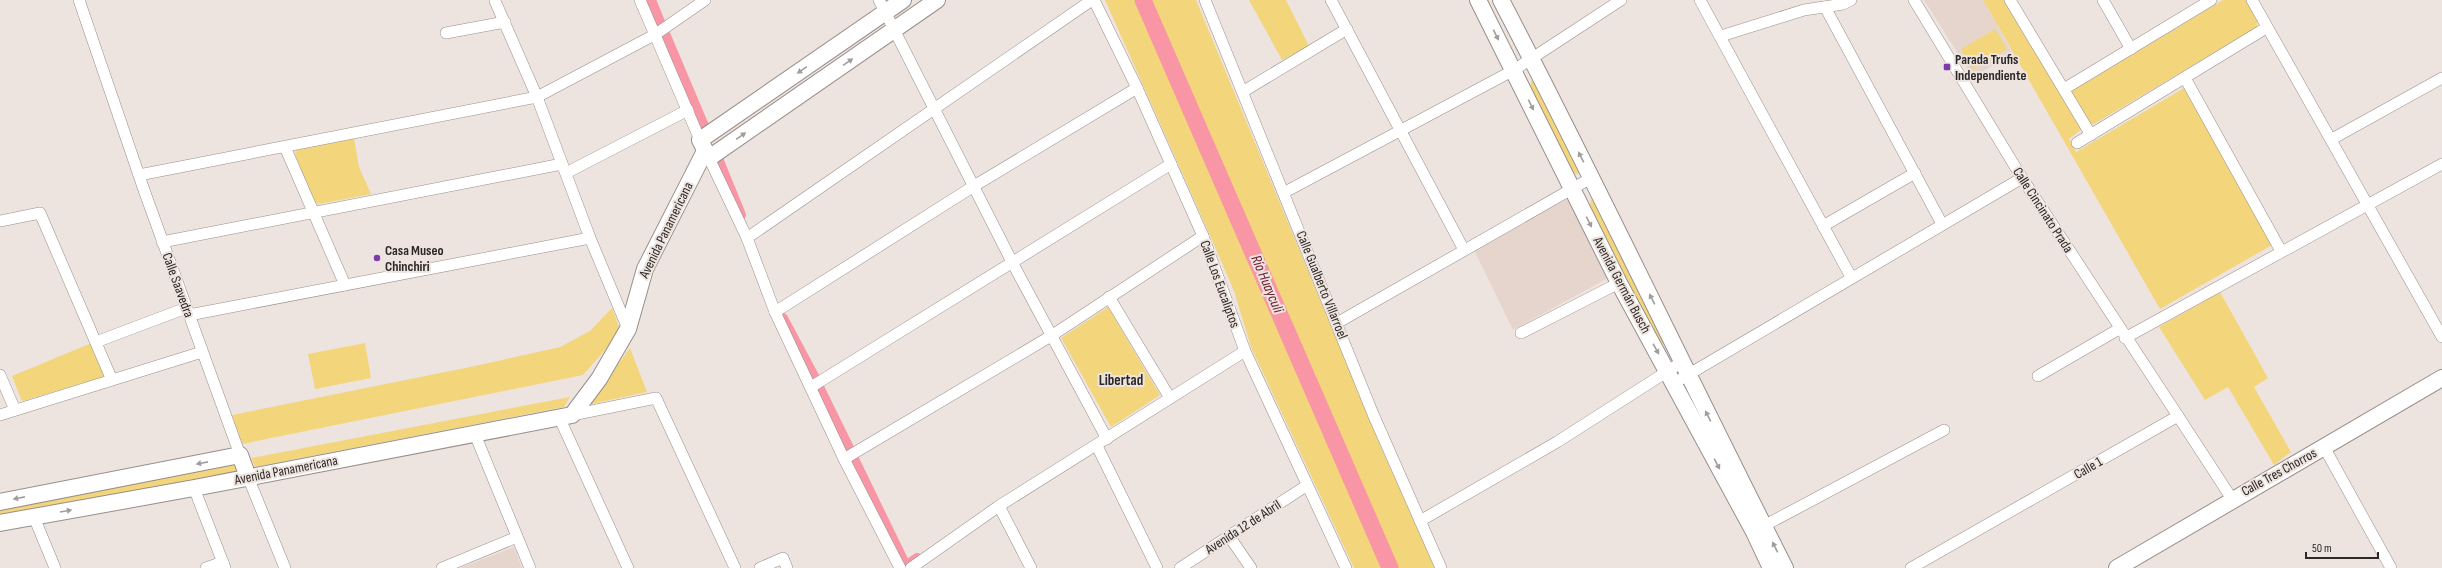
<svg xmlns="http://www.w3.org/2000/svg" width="2442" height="568" font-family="'Sofia Sans Condensed',sans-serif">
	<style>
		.built { fill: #e6d5cd }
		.green { fill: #f3d57b }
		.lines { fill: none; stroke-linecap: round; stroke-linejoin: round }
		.canal { stroke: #f896a6; stroke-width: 10 }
		.river { stroke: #f896a6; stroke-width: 17 }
		.street-casing { stroke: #988f8b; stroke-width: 12 }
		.secondary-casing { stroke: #988f8b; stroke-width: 18 }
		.street { stroke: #fff; stroke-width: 11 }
		.secondary { stroke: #fff; stroke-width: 16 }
		.oneway { fill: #a09e9d }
		.poi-dot { fill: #7e39ac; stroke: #eee4df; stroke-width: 1.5 }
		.labels { text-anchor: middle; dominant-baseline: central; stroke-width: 4; stroke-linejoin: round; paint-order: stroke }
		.poi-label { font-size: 14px; font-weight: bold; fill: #2b2826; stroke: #eee4df; text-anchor: start }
		.street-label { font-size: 14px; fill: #2b2826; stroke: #eee4df }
		.water-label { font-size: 15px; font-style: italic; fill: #6a152d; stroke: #eee4df }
		.neighbourhood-label { font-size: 15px; font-weight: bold; fill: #2b2826; stroke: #eee4df }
	</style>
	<rect width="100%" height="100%" fill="#eee4df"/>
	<g class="built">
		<path d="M1924,0H1983L2013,54L1973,77Z"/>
		<path d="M1568,199L1608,278L1513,330L1474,250Z"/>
		<path d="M514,547L522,568H460Z"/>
	</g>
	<g class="green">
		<path d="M1105,0H1196L1380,445L1435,568H1354L1251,347L1234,291L1209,233Z"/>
		<path d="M1249,0H1286L1309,46L1282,60Z"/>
		<path d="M1983,0H2005L2082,129L2069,139L2076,152L2184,88L2272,245L2160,309Z"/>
		<path d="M2223,0H2247L2257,16V27L2094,124H2089L2072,95V91Z"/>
		<path d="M1995,29L2007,49L1973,69L1961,49Z"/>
		<path d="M1531,81H1534L1580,171L1578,174L1573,173L1530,87Z"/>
		<path d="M354,138L359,167L371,194L319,204L314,202L295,154L296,150Z"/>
		<path d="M1591,199H1593L1665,343L1664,344L1658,342L1590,205Z"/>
		<path d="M2220,292L2268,378L2254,387L2291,452L2274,465L2228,387L2205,400L2159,327Z"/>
		<path d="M1108,307L1160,395L1111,427L1061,338Z"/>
		<path d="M612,308L621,332L583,375L242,444L232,415L475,366L560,347L590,331Z"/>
		<path d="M94,342L106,376L23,401L21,399L12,376Z"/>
		<path d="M365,343L371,378L315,389L308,354Z"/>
		<path d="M630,348L647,392L591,404L592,399Z"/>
		<path d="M570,397L564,407L255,467L251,458Z"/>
		<path d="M234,462L237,472L0,517V508Z"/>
	</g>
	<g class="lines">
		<g class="canal">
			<path d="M651,0L660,22"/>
			<path d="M666,36L704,126"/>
			<path d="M719,161L741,215"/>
			<path d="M783,318L815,378"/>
			<path d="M819,387L850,450"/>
			<path d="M854,459L906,566L917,558"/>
		</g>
		<path class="river" d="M1143,0L1390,568"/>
		<defs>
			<g id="street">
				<path d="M79,0L144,190L240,455"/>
				<path d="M640,0L700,140"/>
				<path d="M879,0L1012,262L1107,439"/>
				<path d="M1094,0L1137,88L1203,236L1245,351L1346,568"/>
				<path d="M1205,0L1373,414L1441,568"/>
				<path d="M1331,0L1464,250"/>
				<path d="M1700,0L1851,277"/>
				<path d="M1914,0L2022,178L2178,416"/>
				<path d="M2010,0L2091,135"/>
				<path d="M2103,0L2131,49"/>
				<path d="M2252,0L2442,337"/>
				<path d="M495,1L537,97L590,238L628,329"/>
				<path d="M1825,7L1942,224"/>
				<path d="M446,33L505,22"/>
				<path d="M1721,36L1804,10L1843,4L1851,0"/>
				<path d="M2185,78L2281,251"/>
				<path d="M2064,89L2211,0"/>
				<path d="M1244,91L1347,29"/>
				<path d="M2332,139L2442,78"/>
				<path d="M2077,143L2266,28"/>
				<path d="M285,147L345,285"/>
				<path d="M709,158L747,238L775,312L844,459L900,568"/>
				<path d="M566,173L688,110"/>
				<path d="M139,175L537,97L656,34L705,0"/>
				<path d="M1285,192L1514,70L1621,0"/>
				<path d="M0,221L40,213L112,380"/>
				<path d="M1823,226L1915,173"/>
				<path d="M747,238L1092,0"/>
				<path d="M162,242L562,164"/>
				<path d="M1109,297L1170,398"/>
				<path d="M775,312L974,186L1137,88"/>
				<path d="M189,315L590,238"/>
				<path d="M1337,323L1591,178"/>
				<path d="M1521,333L1619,283"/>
				<path d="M2125,338L2442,164"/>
				<path d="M96,342L186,308"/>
				<path d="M0,375L15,410"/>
				<path d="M2038,376L2119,329"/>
				<path d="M1674,383L2022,178"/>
				<path d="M811,387L1171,164"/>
				<path d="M0,415L202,352"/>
				<path d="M572,415L656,398L735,568"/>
				<path d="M559,417L628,568"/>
				<path d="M474,432L530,568"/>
				<path d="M1097,446L1157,568"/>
				<path d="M2324,447L2391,568"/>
				<path d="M844,459L1051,336L1203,236"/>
				<path d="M248,477L285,568"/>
				<path d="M194,488L225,568"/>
				<path d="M999,506L1031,568"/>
				<path d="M34,517L55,568"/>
				<path d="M1420,521L1557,442L1682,362"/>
				<path d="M1758,529L1944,430"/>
				<path d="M1229,536L1251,568"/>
				<path d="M206,568L223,562"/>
				<path d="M442,568L517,537"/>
				<path d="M760,568L783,558L787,568"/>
				<path d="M911,568L999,506L1245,351"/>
				<path d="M1180,568L1306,486"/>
				<path d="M1911,568L2178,416L2232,499"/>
			</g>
			<g id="secondary">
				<path d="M903,0L700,140L709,158L937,0"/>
				<path d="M1478,0L1619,283L1754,532L1771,568"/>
				<path d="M1501,0C1599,188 1689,379 1785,568"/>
				<path d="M0,502L240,455L248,477"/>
				<path d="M0,523L194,488L572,415L599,379L628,329L645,269L705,151"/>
				<path d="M2117,568L2442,378"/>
			</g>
		</defs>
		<use href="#street" class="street-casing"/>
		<use href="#secondary" class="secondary-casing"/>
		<use href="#street" class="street"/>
		<use href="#secondary" class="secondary"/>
	</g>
	<defs><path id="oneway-solid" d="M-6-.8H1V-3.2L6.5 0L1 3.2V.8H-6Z"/></defs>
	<g class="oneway">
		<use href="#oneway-solid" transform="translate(1496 35) rotate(63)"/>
		<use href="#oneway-solid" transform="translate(848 62) rotate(-35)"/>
		<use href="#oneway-solid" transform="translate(802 70) rotate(145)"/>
		<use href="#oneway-solid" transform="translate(1531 105) rotate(64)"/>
		<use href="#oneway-solid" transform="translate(741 136) rotate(-35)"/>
		<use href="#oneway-solid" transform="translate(1581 157) rotate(-117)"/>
		<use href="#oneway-solid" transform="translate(1589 222) rotate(63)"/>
		<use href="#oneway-solid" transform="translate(1652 299) rotate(-117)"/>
		<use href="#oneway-solid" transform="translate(1656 349) rotate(61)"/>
		<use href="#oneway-solid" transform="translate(1708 416) rotate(-117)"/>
		<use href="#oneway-solid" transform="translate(202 463) rotate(169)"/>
		<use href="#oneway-solid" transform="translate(1717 464) rotate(62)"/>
		<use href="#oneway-solid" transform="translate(19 498) rotate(169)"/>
		<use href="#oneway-solid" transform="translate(66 511) rotate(-10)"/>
		<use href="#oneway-solid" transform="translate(1775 547) rotate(-117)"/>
	</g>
	<g class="poi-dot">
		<rect x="1943" y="63" width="8" height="8" rx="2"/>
		<circle cx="377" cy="258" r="4"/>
	</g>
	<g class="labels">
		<g class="poi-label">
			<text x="1955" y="59">Parada Trufis<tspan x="1955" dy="16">Independiente</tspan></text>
			<text x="385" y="250">Casa Museo<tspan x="385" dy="16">Chinchiri</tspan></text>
		</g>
		<g class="street-label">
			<text transform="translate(2043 210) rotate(57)">Calle Cincinato Prada</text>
			<text transform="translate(666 230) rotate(-64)">Avenida Panamericana</text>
			<text transform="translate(1220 284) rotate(70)">Calle Los Eucaliptos</text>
			<text transform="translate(178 285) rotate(70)">Calle Saavedra</text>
			<text transform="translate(1322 285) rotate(68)">Calle Gualberto Villarroel</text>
			<text transform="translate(1622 285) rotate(62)">Avenida Germán Busch</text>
			<text transform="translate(2088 468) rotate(-30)">Calle 1</text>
			<text transform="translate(286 470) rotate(-11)">Avenida Panamericana</text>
			<text transform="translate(2279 472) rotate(-29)">Calle Tres Chorros</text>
			<text transform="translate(1243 527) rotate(-33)">Avenida 12 de Abril</text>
		</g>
		<g class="water-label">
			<text transform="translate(1267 284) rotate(67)">Río Huayculi</text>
		</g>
		<g class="neighbourhood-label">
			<text x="1121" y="380">Libertad</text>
		</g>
	</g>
	<path d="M2306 552v6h72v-6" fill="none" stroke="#2b2826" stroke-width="2"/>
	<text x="2312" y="552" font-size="12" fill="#2b2826" stroke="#eee4df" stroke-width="3" paint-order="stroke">50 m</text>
</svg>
